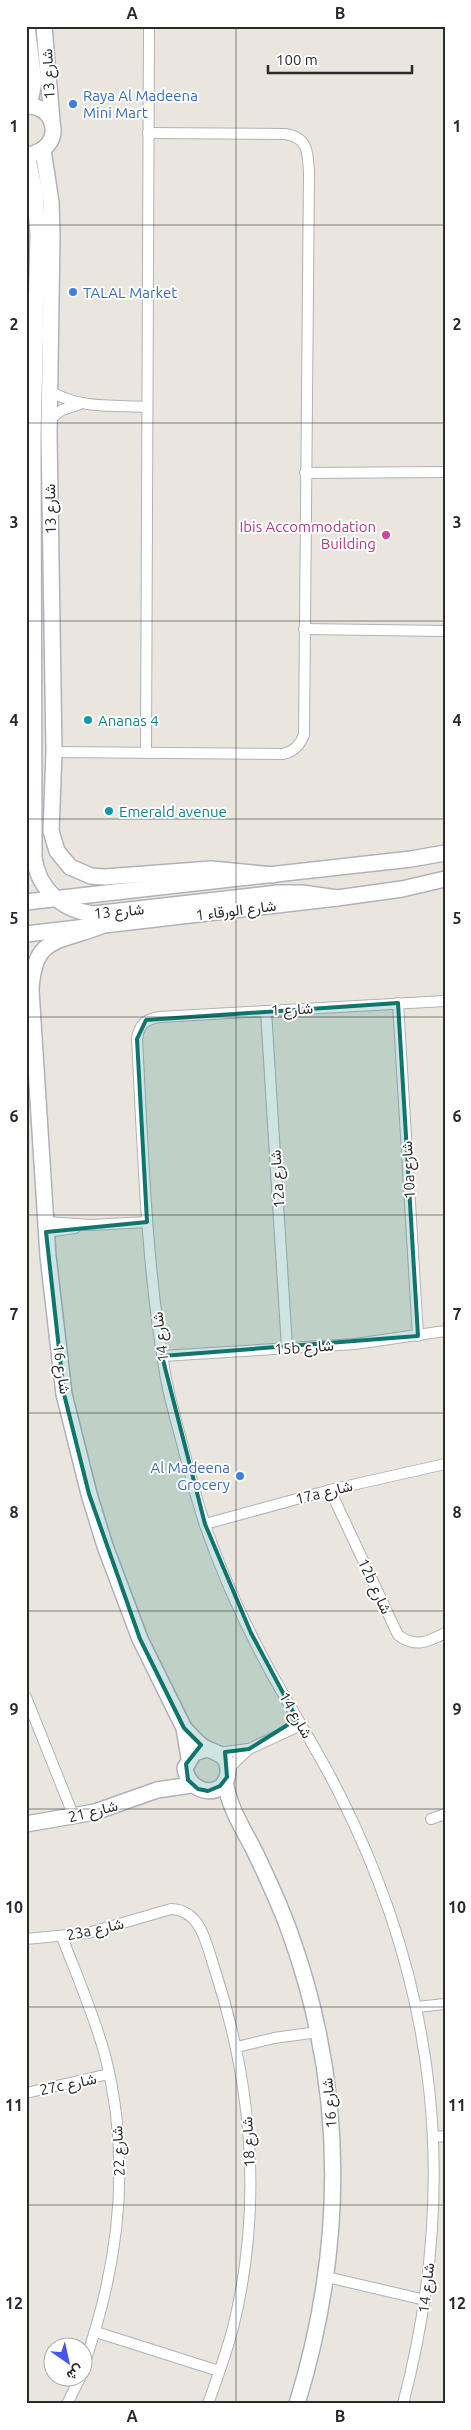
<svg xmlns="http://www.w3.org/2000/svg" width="471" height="2430" font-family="Ubuntu,Vazirmatn,sans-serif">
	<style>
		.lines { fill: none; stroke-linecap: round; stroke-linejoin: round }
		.street-casing { stroke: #b0b1bd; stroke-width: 12 }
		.secondary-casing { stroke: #b0b1bd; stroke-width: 18 }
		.street { stroke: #fff; stroke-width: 10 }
		.secondary { stroke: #fff; stroke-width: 15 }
		.marked { fill: #0f766e; fill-opacity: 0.2; stroke: #0f766e; stroke-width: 4; stroke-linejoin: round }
		.grid { fill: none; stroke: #2a2a2a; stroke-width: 1; stroke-opacity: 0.55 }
		.shop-dot { fill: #3f7fe0; stroke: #fff; stroke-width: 2 }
		.hotel-dot { fill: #d1479c; stroke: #fff; stroke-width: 2 }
		.culture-dot { fill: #0f9aa8; stroke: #fff; stroke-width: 2 }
		.labels { text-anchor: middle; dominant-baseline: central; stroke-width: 4; stroke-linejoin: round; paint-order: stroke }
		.street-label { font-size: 15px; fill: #2a2a2a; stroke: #fff }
		.shop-label { font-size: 15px; fill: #366cbe; stroke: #fff; text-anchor: start }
		.hotel-label { font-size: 15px; fill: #b23c85; stroke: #fff; text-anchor: end }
		.culture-label { font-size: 15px; fill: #0d838f; stroke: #fff; text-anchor: start }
		.neatline { fill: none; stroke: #2a2a2a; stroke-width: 2 }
		.grid-label { font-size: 16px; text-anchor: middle; font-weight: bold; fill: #2a2a2a }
	</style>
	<rect width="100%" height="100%" fill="#ebe6dd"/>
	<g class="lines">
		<defs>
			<g id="street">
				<path d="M50,391C79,409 114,405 147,407"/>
				<path d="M50,419L62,410L80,404"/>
				<path d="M305,473L445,472"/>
				<path d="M304,629L445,631"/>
				<path d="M54,752L283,754C294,752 300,745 304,735L309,173C308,153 308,137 285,134L148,133"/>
				<path d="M146,753L149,26"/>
				<path d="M398,1003L418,1336"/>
				<path d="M266,1011L287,1348"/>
				<path d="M46,1222L91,1225L147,1222"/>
				<path d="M46,1232L75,1228"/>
				<path d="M162,1356L355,1344L445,1331"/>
				<path d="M330,1490L398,1635C415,1648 428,1642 445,1633"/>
				<path d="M205,1524L330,1490L445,1464"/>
				<path d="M26,1697L74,1817"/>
				<path d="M219,1753L248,1749"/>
				<path d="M228,1769L249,1749L301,1725"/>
				<path d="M431,1819L445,1814"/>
				<path d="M62,1937C77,1976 94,2015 105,2055C132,2161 119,2268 82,2370"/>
				<path d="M26,1939L88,1933L171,1909C201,1910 206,1943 214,1967C253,2086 263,2206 233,2328C226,2354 217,2379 208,2404"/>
				<path d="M417,2007L445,2004"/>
				<path d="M237,2047L274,2038L318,2032"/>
				<path d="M26,2093L109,2074"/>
				<path d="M434,2137L445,2136"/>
				<path d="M327,2277L425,2300"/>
				<path d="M96,2332L219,2371"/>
				<path d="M67,2404L80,2378"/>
				<path d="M403,2404C459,2190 439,1991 339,1793C318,1751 292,1711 269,1669C244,1623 222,1574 205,1525C196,1498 189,1470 182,1443C176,1420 169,1397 165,1373C146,1263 143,1150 137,1039C139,1024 146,1019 160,1017L445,1001"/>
			</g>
			<g id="secondary">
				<path d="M27,26L34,82L29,106"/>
				<path d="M44,26L52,121"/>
				<path d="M26,106C56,104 64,144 35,153"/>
				<path d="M43,150L51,202L52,235L49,434L54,752L51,831L57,851L70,867L91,876L105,877L211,869L273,875"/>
				<path d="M27,154L35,193L38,236L33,434L34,857C38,889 62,910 93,914L278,893H302L337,898"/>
				<path d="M26,902L411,859L445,853"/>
				<path d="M101,926C59,943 34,935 31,990L48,1256L64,1394L89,1494L105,1546L140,1639L184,1728L189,1758"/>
				<path d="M26,934L337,898L402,889L445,879"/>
				<path d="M184,1728C190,1734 198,1745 207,1749C218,1753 229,1756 228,1772C226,1799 189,1796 185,1768L194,1753L207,1749"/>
				<path d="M225,1781C229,1807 242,1827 254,1850C267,1877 280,1905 290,1933C346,2088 345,2247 297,2404"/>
				<path d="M26,1824L95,1812L157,1790L191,1785"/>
			</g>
		</defs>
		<use href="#street" class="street-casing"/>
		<use href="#secondary" class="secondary-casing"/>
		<use href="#street" class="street"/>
		<use href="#secondary" class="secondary"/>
	</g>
	<path class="marked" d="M398,1003L418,1336L162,1356L205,1524L251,1633L297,1719L249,1749L225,1752L227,1777L220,1786L208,1791L198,1789L188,1780L186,1764L201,1745L184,1728L140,1639L89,1494L64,1394L46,1232L147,1222L137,1039L146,1020Z"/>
	<path class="grid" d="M236,26V2404M26,225H445M26,423H445M26,621H445M26,819H445M26,1017H445M26,1215H445M26,1413H445M26,1611H445M26,1809H445M26,2007H445M26,2205H445"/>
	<g class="shop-dot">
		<circle cx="73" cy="104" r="5"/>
		<circle cx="73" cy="292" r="5"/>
		<circle cx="240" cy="1476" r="5"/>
	</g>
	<circle class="hotel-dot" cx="386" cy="535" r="5"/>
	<g class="culture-dot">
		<circle cx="88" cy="720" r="5"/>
		<circle cx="109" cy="811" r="5"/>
	</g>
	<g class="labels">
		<g class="street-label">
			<text transform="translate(48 74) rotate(-93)">شارع 13</text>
			<text transform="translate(50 509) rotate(-91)">شارع 13</text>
			<text transform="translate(236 910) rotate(-7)">شارع الورقاء 1</text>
			<text transform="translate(119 911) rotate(-5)">شارع 13</text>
			<text transform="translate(292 1009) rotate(-3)">شارع 1</text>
			<text transform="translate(408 1170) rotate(-93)">10a شارع</text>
			<text transform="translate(277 1179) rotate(-94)">12a شارع</text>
			<text transform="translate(160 1337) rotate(-97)">شارع 14</text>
			<text transform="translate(304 1347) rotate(-4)">15b شارع</text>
			<text transform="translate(62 1369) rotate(82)">شارع 16</text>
			<text transform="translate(324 1492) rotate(-14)">17a شارع</text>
			<text transform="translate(375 1586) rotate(65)">12b شارع</text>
			<text transform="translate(296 1715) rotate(60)">شارع 14</text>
			<text transform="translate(93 1811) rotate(-14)">شارع 21</text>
			<text transform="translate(95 1929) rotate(-12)">23a شارع</text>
			<text transform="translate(68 2084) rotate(-12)">27c شارع</text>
			<text transform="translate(329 2103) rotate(-95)">شارع 16</text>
			<text transform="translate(248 2142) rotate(-93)">شارع 18</text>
			<text transform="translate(118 2151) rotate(-93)">شارع 22</text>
			<text transform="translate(426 2288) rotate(-83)">شارع 14</text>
		</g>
		<g class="shop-label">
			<text x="83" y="95">Raya Al Madeena<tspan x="83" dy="17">Mini Mart</tspan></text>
			<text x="83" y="292">TALAL Market</text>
			<text x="230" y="1467" text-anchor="end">Al Madeena<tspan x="230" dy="17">Grocery</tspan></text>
		</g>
		<g class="hotel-label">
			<text x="376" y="526">Ibis Accommodation<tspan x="376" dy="17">Building</tspan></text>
		</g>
		<g class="culture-label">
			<text x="98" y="720">Ananas 4</text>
			<text x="119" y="811">Emerald avenue</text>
		</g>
	</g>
	<rect width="471" height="2430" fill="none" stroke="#ffffff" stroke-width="55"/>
	<g transform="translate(68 2362) rotate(146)"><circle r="24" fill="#ffffff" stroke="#aaaaaa"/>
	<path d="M0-4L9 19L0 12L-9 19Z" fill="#4655ef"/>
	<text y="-8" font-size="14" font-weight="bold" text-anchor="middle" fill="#2a2a2a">ش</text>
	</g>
	<path d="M268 65v8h144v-8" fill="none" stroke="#2a2a2a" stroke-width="2.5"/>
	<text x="276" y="65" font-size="15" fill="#2a2a2a" stroke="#ffffff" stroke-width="4" paint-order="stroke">100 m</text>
	<rect x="28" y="28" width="416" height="2374" class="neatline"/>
	<g class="grid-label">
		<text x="132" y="19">A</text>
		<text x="340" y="19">B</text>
		<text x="14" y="132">1</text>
		<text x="457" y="132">1</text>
		<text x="14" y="330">2</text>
		<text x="457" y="330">2</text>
		<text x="14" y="528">3</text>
		<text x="457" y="528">3</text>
		<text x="14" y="726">4</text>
		<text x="457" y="726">4</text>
		<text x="14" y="924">5</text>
		<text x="457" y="924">5</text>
		<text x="14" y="1122">6</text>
		<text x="457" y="1122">6</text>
		<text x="14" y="1320">7</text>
		<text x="457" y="1320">7</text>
		<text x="14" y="1518">8</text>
		<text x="457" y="1518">8</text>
		<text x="14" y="1715">9</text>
		<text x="457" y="1715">9</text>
		<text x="14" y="1913">10</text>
		<text x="457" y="1913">10</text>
		<text x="14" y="2111">11</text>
		<text x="457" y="2111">11</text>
		<text x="14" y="2309">12</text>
		<text x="457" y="2309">12</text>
		<text x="132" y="2422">A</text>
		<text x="340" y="2422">B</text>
	</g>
</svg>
